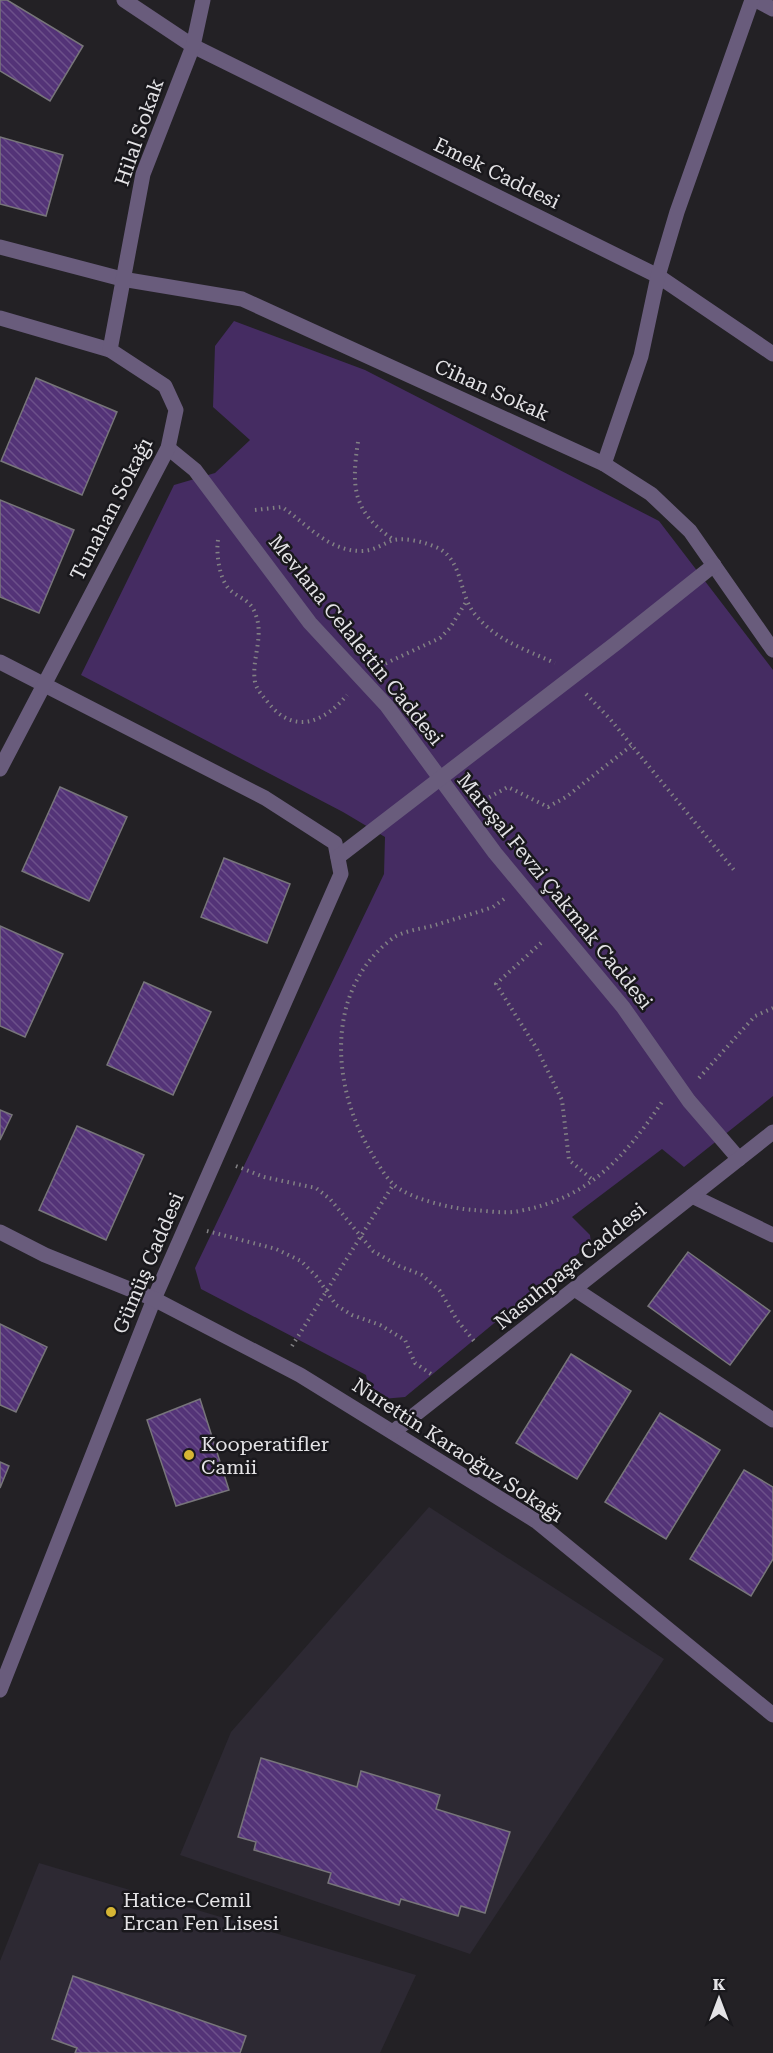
<svg xmlns="http://www.w3.org/2000/svg" width="773" height="2053" font-family="'Roboto Serif',serif">
	<style>
		.built { fill: #2d2933 }
		.green { fill: #452c62 }
		.building { fill: url(#building-back-hatch); stroke: #77757a; stroke-width: 1.5 }
		.lines { fill: none; stroke-linecap: round; stroke-linejoin: round }
		.path { stroke: #828184; stroke-width: 4; stroke-dasharray: 1.5 4.5; stroke-linecap: butt }
		.minor { stroke: #695c7c; stroke-width: 15 }
		.poi-dot { fill: #d6b534; stroke: #19181c; stroke-width: 2 }
		.labels { text-anchor: middle; dominant-baseline: central; stroke-width: 5; stroke-linejoin: round; paint-order: stroke }
		.street-label { font-size: 20px; fill: #e4e3e6; stroke: #19181c }
		.poi-label { font-size: 20px; fill: #e4e3e6; stroke: #19181c; text-anchor: start }
	</style>
	<defs>
		<pattern id="building-back-hatch" width="6" height="6" patternUnits="userSpaceOnUse" patternTransform="scale(1.5)"><rect width="6" height="6" fill="#533377"/><path d="M-1 5l2 2M0 0l6 6M5-1l2 2" fill="none" stroke="#6c508a"/></pattern>
	</defs>
	<rect width="100%" height="100%" fill="#232125"/>
	<g class="built">
		<path d="M429,1507L664,1659L470,1954L180,1855L231,1732Z"/>
		<path d="M39,1863L416,1975L380,2053H0V1961Z"/>
	</g>
	<path class="green" d="M234,321L365,370L659,521L773,670V1096L684,1167L662,1149L572,1217L590,1235L591,1243L405,1397L382,1399L370,1395L366,1375L201,1289L195,1268L384,874L385,837L343,812L81,675L174,485L215,473L250,440L213,407L215,346Z"/>
	<g class="building">
		<path d="M0,0H7L83,46L50,101L0,71Z"/>
		<path d="M0,137L63,155L46,216L0,204Z"/>
		<path d="M36,378L117,412L82,495L1,461Z"/>
		<path d="M0,500L74,530L39,613L0,597Z"/>
		<path d="M60,787L127,817L89,901L22,871Z"/>
		<path d="M224,858L290,884L267,943L201,917Z"/>
		<path d="M0,926L63,954L25,1037L0,1026Z"/>
		<path d="M144,982L211,1012L173,1095L107,1065Z"/>
		<path d="M0,1110L12,1115L0,1140Z"/>
		<path d="M77,1126L144,1155L106,1240L39,1210Z"/>
		<path d="M688,1252L770,1311L730,1365L648,1306Z"/>
		<path d="M0,1324L47,1347L16,1412L0,1405Z"/>
		<path d="M571,1354L631,1391L577,1479L516,1443Z"/>
		<path d="M200,1399L229,1490L176,1506L147,1420Z"/>
		<path d="M660,1413L720,1450L666,1539L605,1502Z"/>
		<path d="M0,1462L9,1466L0,1488Z"/>
		<path d="M744,1470L773,1487V1559L751,1596L690,1559Z"/>
		<path d="M261,1758L357,1787L361,1771L440,1795L436,1809L510,1832L485,1913L461,1906L458,1916L401,1899L399,1905L328,1883L331,1873L254,1850L256,1842L238,1837Z"/>
		<path d="M73,1976L246,2036L240,2053H75L77,2048L52,2039Z"/>
	</g>
	<g class="lines">
		<g class="path">
			<path d="M358,442C351,488 353,512 394,540"/>
			<path d="M255,510L282,507C307,524 328,551 361,551C373,551 381,545 391,541C404,536 428,543 440,549C463,563 459,594 474,613C495,640 524,649 555,663"/>
			<path d="M218,540C216,553 219,578 229,589C238,598 250,599 255,613C265,636 251,659 255,682C257,691 264,697 270,705C296,735 325,721 347,695"/>
			<path d="M380,666L440,638L450,628L466,602"/>
			<path d="M586,694L610,719L734,870"/>
			<path d="M484,800L508,787L548,807L566,797L631,746"/>
			<path d="M504,899L493,907C472,914 452,920 432,926C420,929 403,931 393,938C327,987 330,1080 368,1147C375,1159 383,1174 393,1184C409,1199 453,1209 474,1210C488,1211 505,1214 519,1211C588,1199 625,1157 662,1102"/>
			<path d="M541,943L496,984L537,1049L562,1100L569,1160L594,1181"/>
			<path d="M699,1078L755,1016L773,1008"/>
			<path d="M236,1166L264,1177L316,1188L330,1199L373,1251L399,1266L422,1275L440,1291L457,1320L474,1341"/>
			<path d="M207,1231L276,1249L301,1261L316,1276L336,1305L352,1315L380,1325L405,1340L415,1363L431,1374"/>
			<path d="M292,1346L393,1185"/>
		</g>
		<g class="minor">
			<path d="M124,0L193,46L658,276L773,354"/>
			<path d="M756,0L773,9"/>
			<path d="M0,247L122,279L242,299L604,464L651,494L690,531L773,650"/>
			<path d="M0,318L110,350"/>
			<path d="M168,448L195,470L310,623L387,706L495,853L623,1007L689,1101L739,1159"/>
			<path d="M604,464L641,356L658,276L677,212L752,0"/>
			<path d="M0,662L265,798L335,843L341,874L154,1299L0,1690"/>
			<path d="M0,769L168,448L176,410L165,386L110,350L143,174L193,46L203,0"/>
			<path d="M338,857L615,644L714,565"/>
			<path d="M692,1196L773,1235"/>
			<path d="M0,1232L45,1255L154,1299L300,1375L536,1521L773,1715"/>
			<path d="M576,1290L773,1420"/>
			<path d="M393,1432L773,1132"/>
		</g>
	</g>
	<g class="poi-dot">
		<circle cx="189" cy="1455" r="6"/>
		<circle cx="111" cy="1912" r="6"/>
	</g>
	<g class="labels">
		<g class="street-label">
			<text transform="translate(139 132) rotate(-71)">Hilal Sokak</text>
			<text transform="translate(497 173) rotate(26)">Emek Caddesi</text>
			<text transform="translate(492 390) rotate(24)">Cihan Sokak</text>
			<text transform="translate(111 509) rotate(-63)">Tunahan Sokağı</text>
			<text transform="translate(356 640) rotate(51)">Mevlana Celalettin Caddesi</text>
			<text transform="translate(555 891) rotate(51)">Mareşal Fevzi Çakmak Caddesi</text>
			<text transform="translate(148 1263) rotate(-67)">Gümüş Caddesi</text>
			<text transform="translate(570 1266) rotate(-39)">Nasuhpaşa Caddesi</text>
			<text transform="translate(458 1450) rotate(33)">Nurettin Karaoğuz Sokağı</text>
		</g>
		<g class="poi-label">
			<text x="201" y="1444">Kooperatifler<tspan x="201" dy="23">Camii</tspan></text>
			<text x="123" y="1900">Hatice-Cemil<tspan x="123" dy="23">Ercan Fen Lisesi</tspan></text>
		</g>
	</g>
	<g transform="translate(719 1999)" stroke="#19181c" stroke-width="4.5" paint-order="stroke">
	<path d="M0-4.5L10 22L0 15L-10 22Z" fill="#e4e3e6"/>
	<text y="-9" font-size="16" font-weight="bold" text-anchor="middle" fill="#e4e3e6">K</text>
	</g>
</svg>
